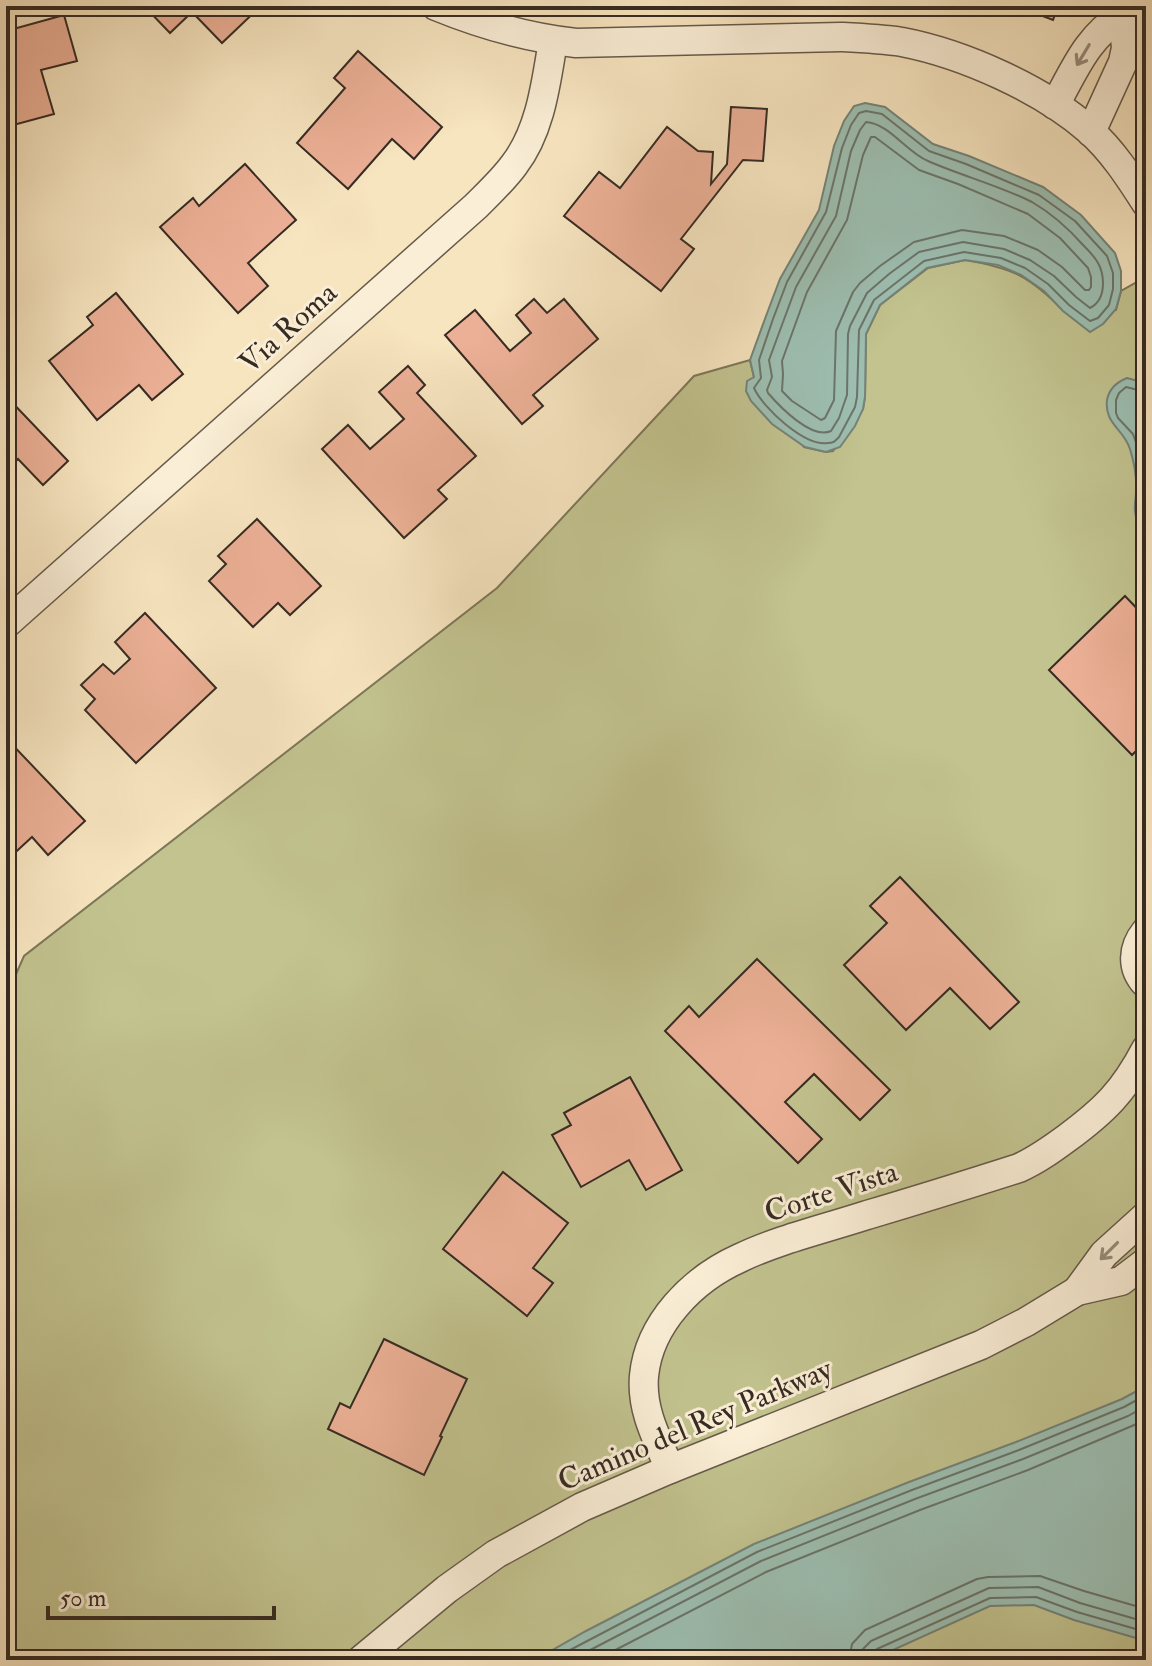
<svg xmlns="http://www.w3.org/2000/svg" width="1152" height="1666" font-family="'IM FELL Double Pica',serif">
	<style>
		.green { fill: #c2c38f; stroke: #7c7759; stroke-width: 2 }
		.water { fill: #9dbfb2; stroke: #748479; stroke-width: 2 }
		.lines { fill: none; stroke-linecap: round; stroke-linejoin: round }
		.shore { stroke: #6a756a; stroke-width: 2 }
		.building { fill: #ecb096; stroke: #362b23; stroke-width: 2 }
		.street-casing { stroke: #665a4a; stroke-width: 31 }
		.street { stroke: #faeed6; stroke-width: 28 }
		.oneway { stroke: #988c7c }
		.labels { text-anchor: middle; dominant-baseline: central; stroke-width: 6; stroke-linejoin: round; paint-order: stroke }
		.street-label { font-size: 30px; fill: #362b23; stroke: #faeed6 }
	</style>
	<rect width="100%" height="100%" fill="#f7e5c0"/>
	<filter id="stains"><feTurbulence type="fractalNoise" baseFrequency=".0025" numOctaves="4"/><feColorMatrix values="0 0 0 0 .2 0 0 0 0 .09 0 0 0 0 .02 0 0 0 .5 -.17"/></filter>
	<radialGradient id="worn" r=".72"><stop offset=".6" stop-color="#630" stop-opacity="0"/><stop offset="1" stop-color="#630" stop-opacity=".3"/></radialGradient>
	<path class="green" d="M965,260C1013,268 1029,276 1064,311L1116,310L1121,291L1146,277V1660H6V997L24,956L497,588L694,376L750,360L754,377L804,447L826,452L833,451L863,409L865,397L866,334L880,305L928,268Z"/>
	<g class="water">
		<path d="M865,103L885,107L933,144L969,156L1043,187L1081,215L1115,253L1121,271V291L1116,309L1103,324L1090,332L1063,311L1044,291L1021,275L998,265L965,260L927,268L880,305L866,334L865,397L863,409L855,426L840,447L826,452L805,447L772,424L751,401L746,391L747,381L754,377L750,360L766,316L780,279L819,210L834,146L844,121L854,106Z"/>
		<path d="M1127,378L1138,381L1146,385V547C1142,536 1136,523 1135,511C1134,505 1136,499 1136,493C1137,479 1134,462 1130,449C1124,429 1104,424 1107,400C1109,389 1117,382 1127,378Z"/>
		<path d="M1146,1386V1641L1074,1620L1034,1605L990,1606L871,1660H535L586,1631L754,1544L909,1482L1016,1442L1122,1399Z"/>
	</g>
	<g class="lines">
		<g class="shore">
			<path d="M866,111L882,114L929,151L966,164L1039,195L1075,221L1107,256L1113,273V289L1109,305L1098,318L1090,321L1069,305L1048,284L1025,268L1001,258L964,252L924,261L874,300L859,330L857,397L855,407L839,437C835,441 834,443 828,443C805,447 763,408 754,388L761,378L759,360L773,319L787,282L826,212L842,148L851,125L859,113Z"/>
			<path d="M866,122C890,124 906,152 928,161C962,176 998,185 1032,202C1051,213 1069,229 1084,246C1095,257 1103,266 1103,283C1103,294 1100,303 1090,308L1076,297L1054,276L1030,260L1004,249L963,242L919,252L889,274L867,293L850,326L848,334L847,395L839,418L831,431C812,440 780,407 768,393L767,390L772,377L769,360L796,287L836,216L851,151L860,130Z"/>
			<path d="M871,137H875L919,170L958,184L1028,214L1060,238L1088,268L1091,277V287L1089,290H1085L1062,267L1038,250L1004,236L962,230L914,242L880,266L860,283L853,292L836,331L834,400L825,418L821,420L792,401L782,391L783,374L782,361L807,292L847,220L863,155Z"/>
			<path d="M1146,392L1126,387L1119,393L1116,400V413L1118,418L1133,434L1139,451L1144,488L1143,510L1146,522"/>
			<path d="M551,1660L757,1552L912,1490L1019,1450L1124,1407L1146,1395"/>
			<path d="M571,1660L761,1561L915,1499L1023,1459L1128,1416L1146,1406"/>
			<path d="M596,1660L766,1572L920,1510L1028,1470L1146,1420"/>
			<path d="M849,1660L852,1644L865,1630L977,1579L988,1577L1040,1576L1084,1591L1146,1609"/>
			<path d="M861,1660L863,1649L871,1641L989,1588L1038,1587L1080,1603L1146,1622"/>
			<path d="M871,1660L872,1654L877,1649L990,1598L1036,1597L1077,1612L1146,1632"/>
		</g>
	</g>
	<g class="building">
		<path d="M144,6H261L222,43L192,12L170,33Z"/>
		<path d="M1016,6H1058L1053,20Z"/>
		<path d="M64,15L77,61L41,70L54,114L6,127V31Z"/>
		<path d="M358,51L442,127L414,159L392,139L348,189L297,143L345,88L334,78Z"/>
		<path d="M731,107L767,109L763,161L743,160L681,239L694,249L661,291L564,216L599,172L620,188L667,127L698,151L713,152L711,184L727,164Z"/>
		<path d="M245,164L296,220L248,263L268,286L238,313L160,227L193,198L199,206Z"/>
		<path d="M116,293L183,374L152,400L139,385L97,420L49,361L93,325L87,317Z"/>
		<path d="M534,299L547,313L564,299L598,339L533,395L543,406L522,424L445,335L475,310L510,351L531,333L516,315Z"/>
		<path d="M408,366L425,385L417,393L476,456L438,490L447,499L404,538L322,449L348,425L370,449L404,419L379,392Z"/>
		<path d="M6,396L68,461L43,485L18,459L6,471Z"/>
		<path d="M257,519L321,586L290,615L278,603L253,627L209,581L226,564L218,556Z"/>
		<path d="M1125,596L1146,618V741L1132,755L1049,670Z"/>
		<path d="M145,613L216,688L136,763L85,710L95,699L81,685L103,664L114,674L130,659L115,642Z"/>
		<path d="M6,738L85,821L48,855L32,837L6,861Z"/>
		<path d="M900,877L1019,1002L990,1029L950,988L906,1030L844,965L887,923L870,906Z"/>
		<path d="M757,959L890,1090L860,1120L814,1074L785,1102L822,1139L798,1163L665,1031L689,1006L699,1017Z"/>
		<path d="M630,1077L682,1170L646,1190L629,1160L581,1187L552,1135L571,1125L564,1113Z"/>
		<path d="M503,1172L568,1223L533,1268L553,1283L527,1316L443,1249Z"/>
		<path d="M384,1339L467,1379L440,1436L442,1437L424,1475L328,1429L340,1403L350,1408Z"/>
	</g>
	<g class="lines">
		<defs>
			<g id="street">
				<path d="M436,6C480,24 529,38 576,43L841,37C861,38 882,39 902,42C964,54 1042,89 1089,130C1112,150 1130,178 1146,203"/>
				<path d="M1055,105C1075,69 1087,37 1123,15"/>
				<path d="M1091,132L1123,62L1126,48L1122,6"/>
				<path d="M6,624L476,206C489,193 503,180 514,165C541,130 546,82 553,41"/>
				<path d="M1146,931C1132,948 1131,968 1146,984"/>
				<path d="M1077,1291L1104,1254L1146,1216"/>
				<path d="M670,1469C657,1439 641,1410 644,1376C649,1323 693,1279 740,1258C777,1240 827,1228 867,1215C918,1200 969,1184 1019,1168C1037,1160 1052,1149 1067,1138C1105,1110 1124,1091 1146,1049"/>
				<path d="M361,1660L447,1589L496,1554L582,1507L670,1469L981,1345L1026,1322L1077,1291L1121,1281L1146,1262"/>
			</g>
		</defs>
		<use href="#street" class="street-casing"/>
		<use href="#street" class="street"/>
	</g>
	<defs><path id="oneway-shaft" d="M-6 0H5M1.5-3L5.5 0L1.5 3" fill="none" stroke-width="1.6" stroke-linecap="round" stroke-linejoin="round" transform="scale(2)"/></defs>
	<g class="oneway">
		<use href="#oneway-shaft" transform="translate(1083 55) rotate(121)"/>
		<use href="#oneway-shaft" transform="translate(1109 1251) rotate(135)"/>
	</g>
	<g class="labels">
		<g class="street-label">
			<text transform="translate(288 328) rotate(-42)">Via Roma</text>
			<text transform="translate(831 1192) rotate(-18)">Corte Vista</text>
			<text transform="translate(695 1425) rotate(-23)">Camino del Rey Parkway</text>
		</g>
	</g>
	<rect width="1152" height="1666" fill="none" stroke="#f7e5c0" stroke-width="32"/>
	<rect x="8" y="8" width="1136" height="1650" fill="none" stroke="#362b23" stroke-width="4"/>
	<rect x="16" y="16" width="1120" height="1634" fill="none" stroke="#362b23" stroke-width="2"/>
	<path d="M48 1606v12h226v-12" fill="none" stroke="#362b23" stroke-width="4"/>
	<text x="60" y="1606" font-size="24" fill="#362b23" stroke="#faeed6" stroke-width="6" paint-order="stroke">50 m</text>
	<rect width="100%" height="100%" filter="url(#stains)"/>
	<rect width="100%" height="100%" fill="url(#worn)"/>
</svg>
